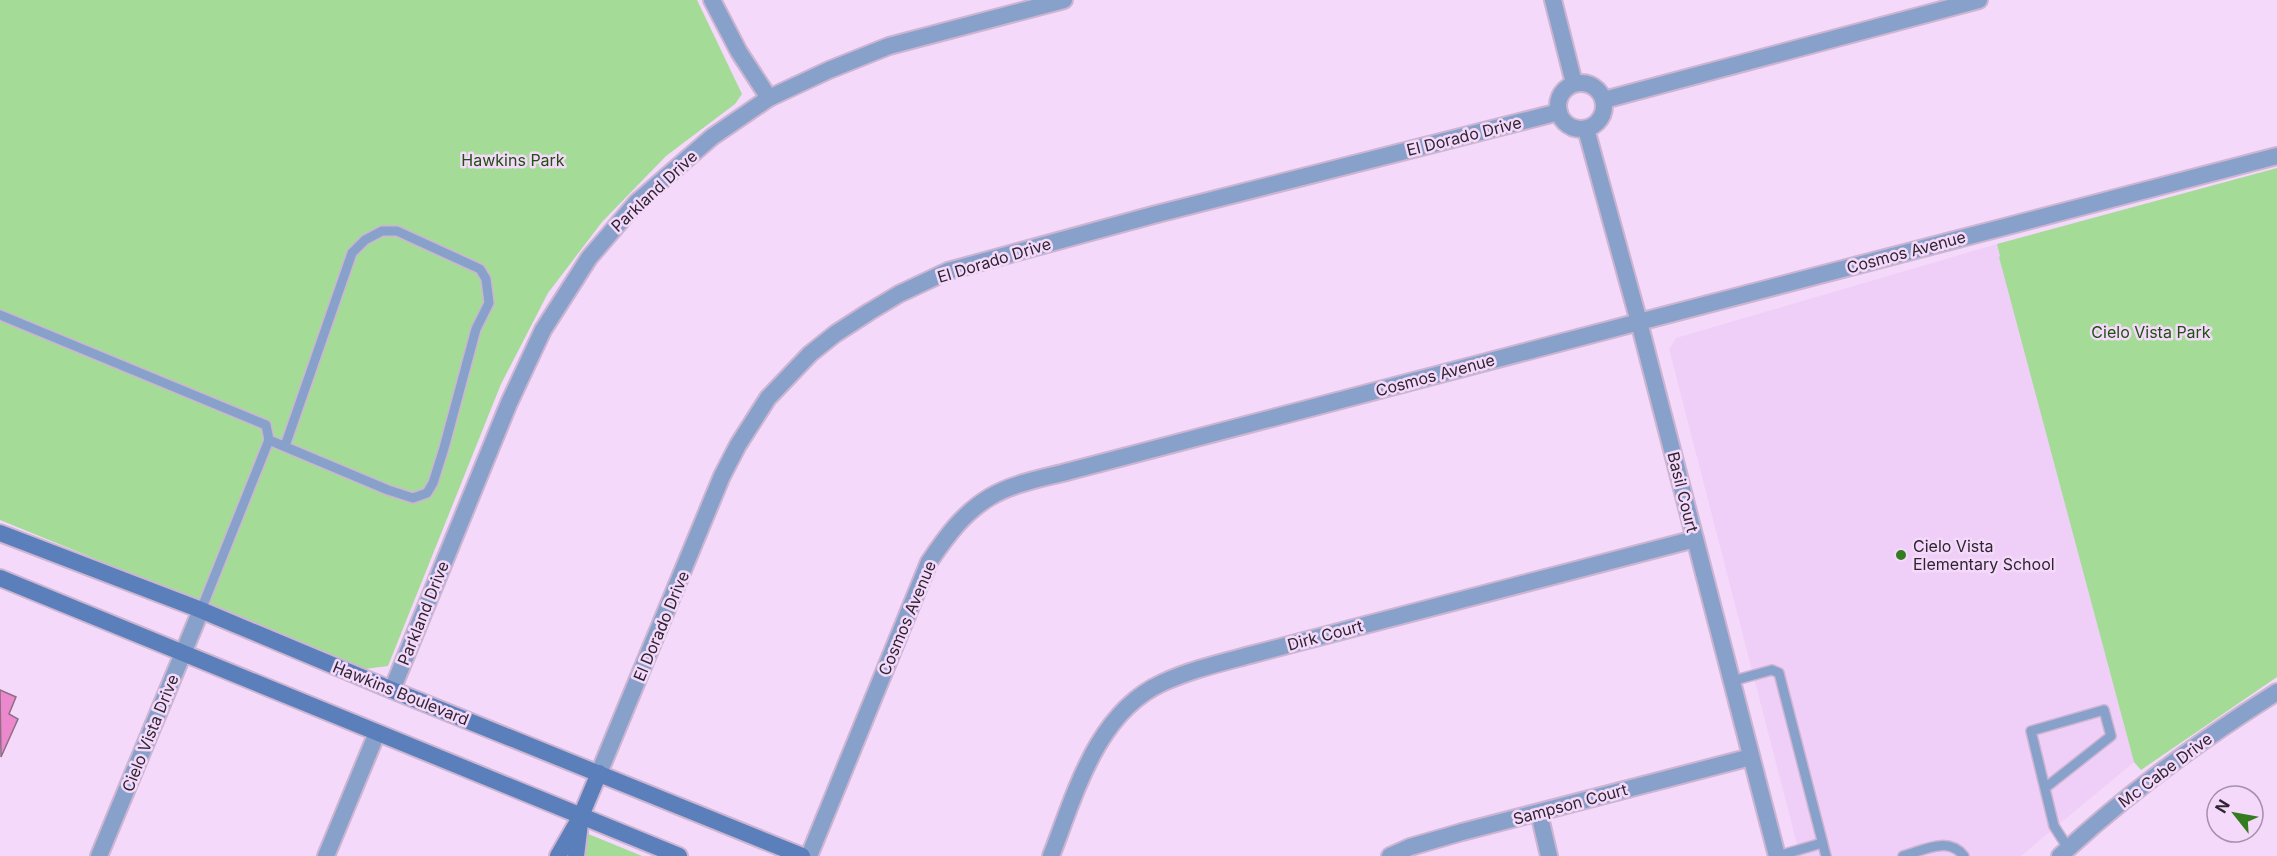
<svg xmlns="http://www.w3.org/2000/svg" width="2277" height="856" font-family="Inter,sans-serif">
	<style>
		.built { fill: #efcff7 }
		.green { fill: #a4db97 }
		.building { fill: #ec88cd; stroke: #8f6d83; stroke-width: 1.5 }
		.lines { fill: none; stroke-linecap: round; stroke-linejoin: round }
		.service-casing { stroke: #cdb5d2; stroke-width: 12 }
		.minor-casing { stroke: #cdb5d2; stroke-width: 20 }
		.tertiary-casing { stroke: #cdb5d2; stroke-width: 20 }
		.secondary-casing { stroke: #cdb5d2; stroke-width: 20 }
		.service { stroke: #87a1ca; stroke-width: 9 }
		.minor { stroke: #87a1ca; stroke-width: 16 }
		.tertiary { stroke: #87a1ca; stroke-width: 16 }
		.secondary { stroke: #5a7fbb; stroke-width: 16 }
		.poi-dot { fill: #357c20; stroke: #f4d9fa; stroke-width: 2 }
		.labels { text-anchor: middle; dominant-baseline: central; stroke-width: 5; stroke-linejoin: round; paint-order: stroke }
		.street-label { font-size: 16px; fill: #2f2531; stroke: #f4d9fa }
		.park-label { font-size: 16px; fill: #1f5011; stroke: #f4d9fa }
		.poi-label { font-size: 16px; fill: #2f2531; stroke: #f4d9fa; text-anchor: start }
	</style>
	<rect width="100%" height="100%" fill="#f4d9fa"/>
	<path class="built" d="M1997,244L2134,762L2021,856H1800L1669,349L1676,338Z"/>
	<g class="green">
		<path d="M0,0H697L742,94L735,104L666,156L602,222L548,293L501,384L388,666L365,669L0,520Z"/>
		<path d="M2277,168V677L2141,770L2134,762L1999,257L2000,256L1997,244Z"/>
		<path d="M576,829L642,856H563Z"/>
	</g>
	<path class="building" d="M0,690L16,697L9,714L18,719L1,757Z"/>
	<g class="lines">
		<defs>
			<g id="service">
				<path d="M0,315L266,425L269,440L201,610"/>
				<path d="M269,440L388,490L413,498L427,493L433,483L444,448L476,329L489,303L486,279L480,269L397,231H382L365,240L352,253L285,446"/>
				<path d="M1732,681L1772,670L1779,673L1826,856"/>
				<path d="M2045,788L2111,736L2104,710L2031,731L2054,826L2068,848"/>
				<path d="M1778,856L1822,843"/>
				<path d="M1903,856C1924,850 1948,836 1964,856"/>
			</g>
			<g id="minor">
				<path d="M712,0L739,52L769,98"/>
				<path d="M1553,0L1574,83"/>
				<path d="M1604,100L1979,0"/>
				<path d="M392,690L509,403L543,330L589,258L637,202L712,137L769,98L829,70L889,46L1064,0"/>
				<path d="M1539,813L1549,856"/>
				<path d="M99,856L201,610"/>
				<path d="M326,856L377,733"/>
				<path d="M809,856L929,562C946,537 963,513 990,497C1013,483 1044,478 1070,471L1639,322"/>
				<path d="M1051,856C1075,795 1096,713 1162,683C1190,670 1220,663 1250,655L1695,539"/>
				<path d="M1390,856L1410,847L1462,832L1751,757"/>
				<path d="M2060,856C2126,794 2201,740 2277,692"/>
			</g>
			<g id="tertiary">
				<circle cx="1581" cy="106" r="23"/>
				<path d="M1586,129L1639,322L1777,856"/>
				<path d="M1639,322L2277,156"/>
				<path d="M599,773L722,476L738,445L768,398L810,354L835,334L869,312L899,294L948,271L1153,215L1559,112"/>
			</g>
			<g id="secondary">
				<path d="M0,533L196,608L392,690L802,856"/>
				<path d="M0,578L679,856"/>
				<path d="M558,856L581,816L599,773"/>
				<path d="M576,856L580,823"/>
			</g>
		</defs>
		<use href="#service" class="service-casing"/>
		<use href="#minor" class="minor-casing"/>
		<use href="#tertiary" class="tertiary-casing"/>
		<use href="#secondary" class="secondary-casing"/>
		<use href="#service" class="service"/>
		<use href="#minor" class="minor"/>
		<use href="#tertiary" class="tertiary"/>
		<use href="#secondary" class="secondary"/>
	</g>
	<circle class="poi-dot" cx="1901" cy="555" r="6"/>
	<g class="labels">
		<g class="street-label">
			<text transform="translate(1464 136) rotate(-14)">El Dorado Drive</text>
			<text transform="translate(654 191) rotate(-43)">Parkland Drive</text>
			<text transform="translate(1906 252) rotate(-15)">Cosmos Avenue</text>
			<text transform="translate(994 260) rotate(-17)">El Dorado Drive</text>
			<text transform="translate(1435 375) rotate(-15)">Cosmos Avenue</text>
			<text transform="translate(1683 492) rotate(76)">Basil Court</text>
			<text transform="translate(423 613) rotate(-68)">Parkland Drive</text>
			<text transform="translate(907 618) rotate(-67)">Cosmos Avenue</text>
			<text transform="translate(661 626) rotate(-67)">El Dorado Drive</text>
			<text transform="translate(1325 635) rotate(-15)">Dirk Court</text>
			<text transform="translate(401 693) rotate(22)">Hawkins Boulevard</text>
			<text transform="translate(150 733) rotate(-68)">Cielo Vista Drive</text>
			<text transform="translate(2165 770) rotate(-37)">Mc Cabe Drive</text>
			<text transform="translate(1570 804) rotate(-15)">Sampson Court</text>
		</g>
		<g class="park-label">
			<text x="513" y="160">Hawkins Park</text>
			<text x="2151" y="332">Cielo Vista Park</text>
		</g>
		<g class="poi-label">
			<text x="1913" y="546">Cielo Vista<tspan x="1913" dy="18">Elementary School</tspan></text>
		</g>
	</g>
	<g transform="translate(2235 814) rotate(301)"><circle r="28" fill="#f4d9fa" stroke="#a591aa" stroke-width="1.5"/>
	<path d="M0-4.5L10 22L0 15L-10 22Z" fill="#357c20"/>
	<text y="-9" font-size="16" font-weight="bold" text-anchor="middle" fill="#2f2531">N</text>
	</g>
</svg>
